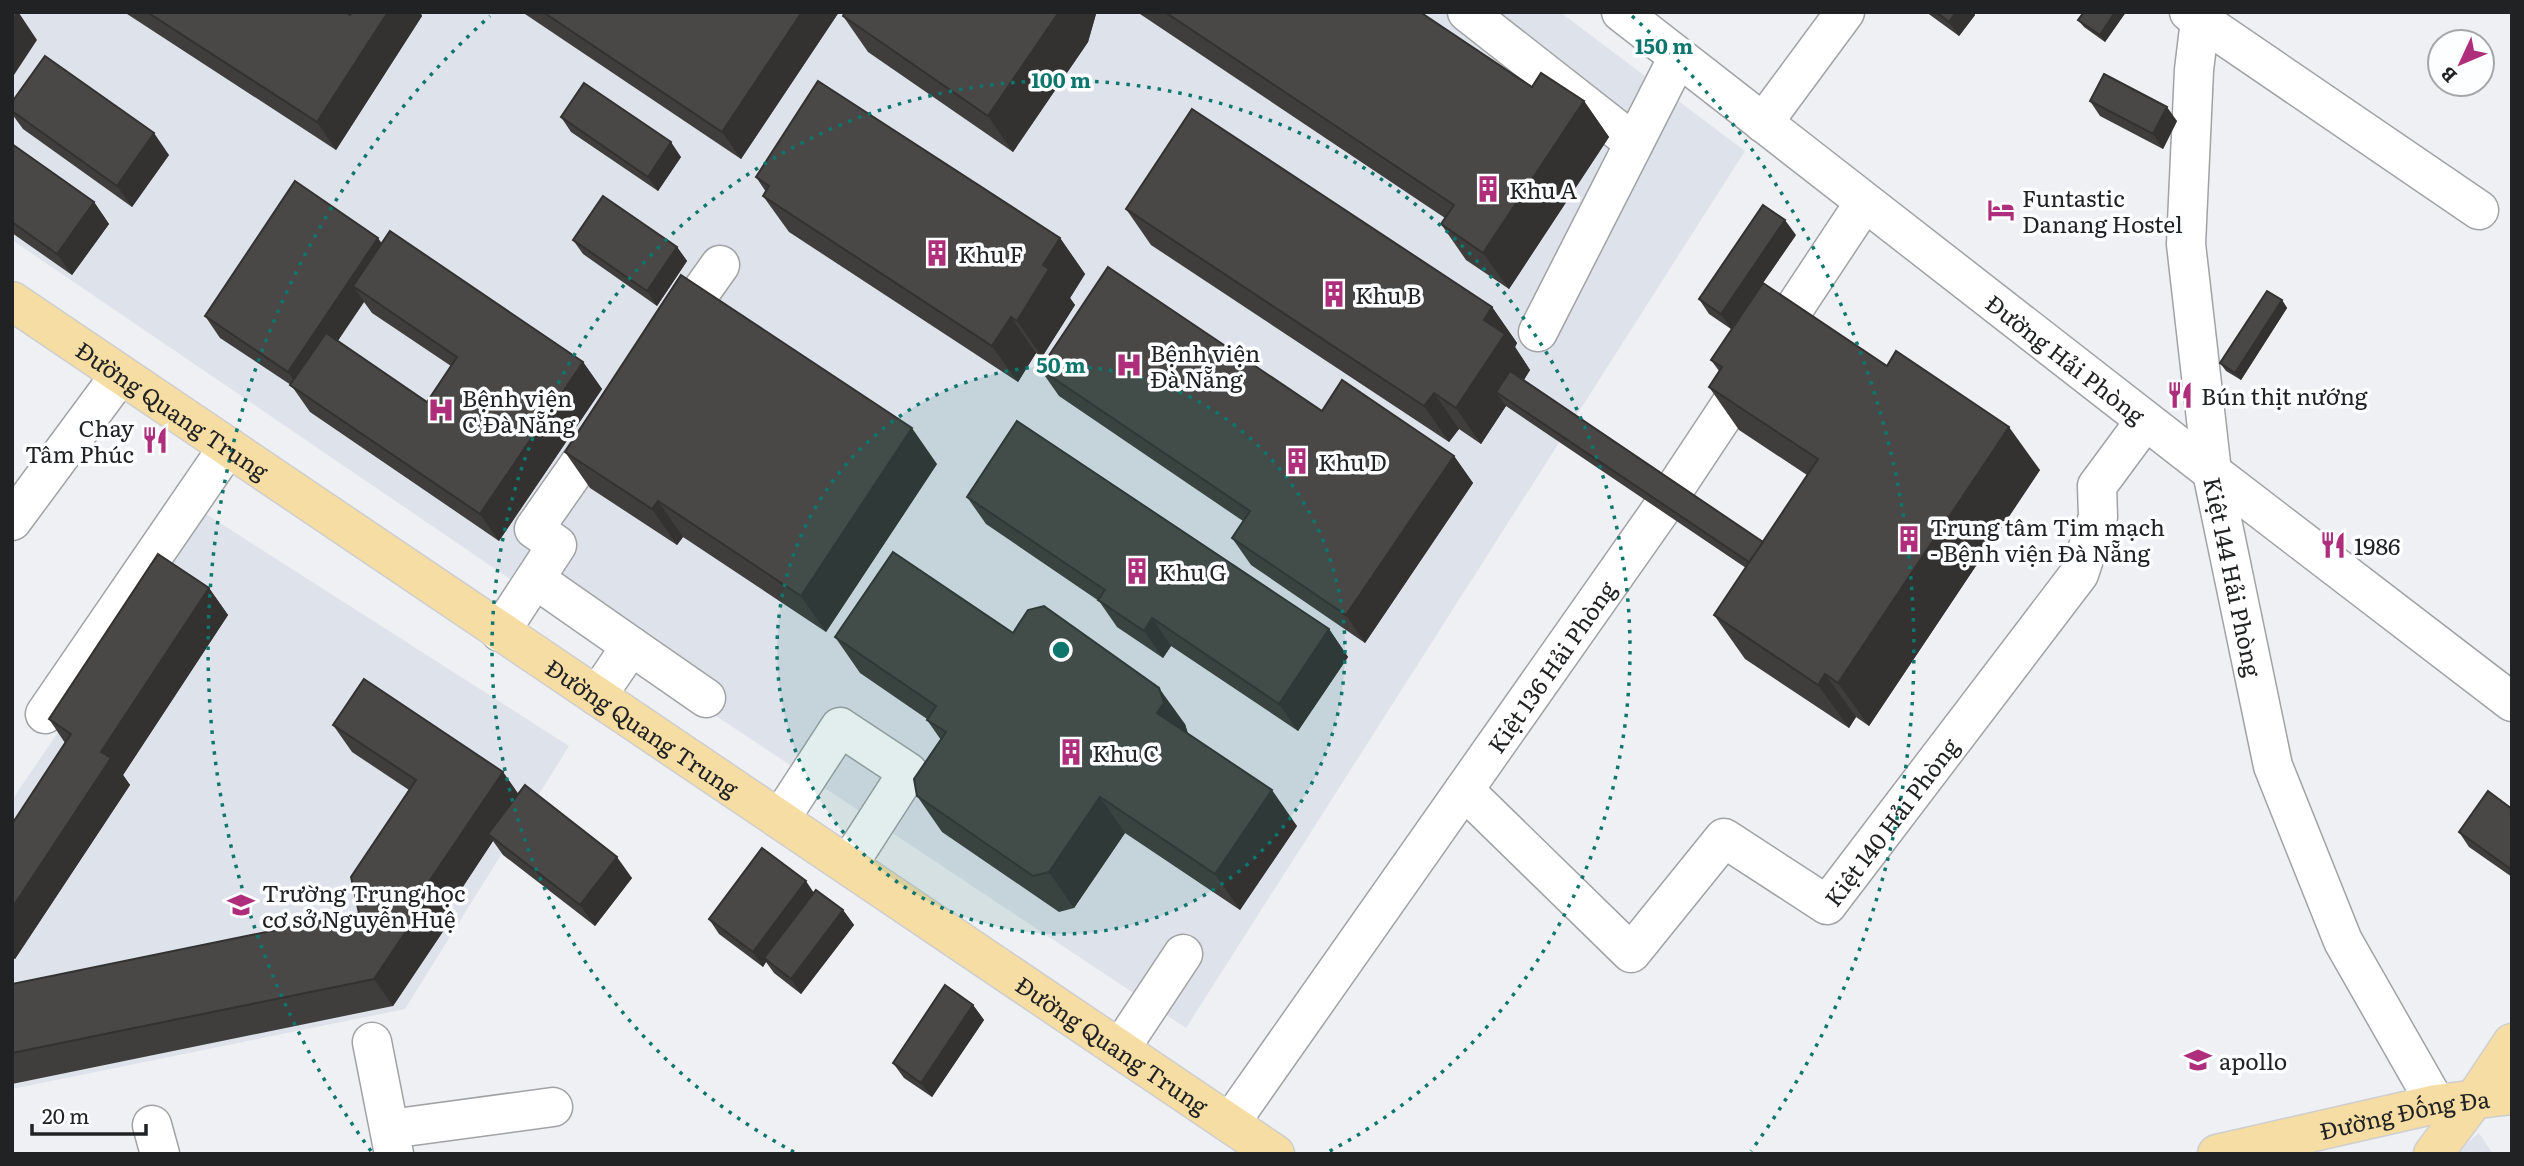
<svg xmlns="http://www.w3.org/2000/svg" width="2524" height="1166" font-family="Literata,serif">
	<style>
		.built { fill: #dee2eb }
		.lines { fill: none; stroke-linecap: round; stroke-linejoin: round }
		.minor-casing { stroke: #a1a2a4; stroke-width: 41 }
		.major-casing { stroke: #cececf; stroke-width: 41 }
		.minor { stroke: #fff; stroke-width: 38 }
		.major { stroke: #f6dda3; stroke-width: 38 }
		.wall { fill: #3f3e3c; fill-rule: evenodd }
		.shaded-wall { fill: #333231 }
		.building { fill: #494846; stroke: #333231; stroke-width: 2 }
		.ring { fill: none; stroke: #0f766e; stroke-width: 3.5; stroke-dasharray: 3.5 7 }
		.labels { text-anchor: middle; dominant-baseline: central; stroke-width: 7; stroke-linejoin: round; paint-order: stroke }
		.poi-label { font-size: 23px; fill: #212223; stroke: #fdfeff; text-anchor: start }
		.street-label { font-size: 23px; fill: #212223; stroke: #fdfeff }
		.centre { fill: #0f766e; stroke: #fdfeff; stroke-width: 3.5 }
		.ring-label { font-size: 21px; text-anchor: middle; font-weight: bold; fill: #0f766e; stroke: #fdfeff; stroke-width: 7; stroke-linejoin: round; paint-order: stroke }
	</style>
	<rect width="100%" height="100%" fill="#eff0f3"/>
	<g class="built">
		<path d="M12,12H1560L1745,151L1186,1028L510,579L12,240Z"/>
		<path d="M206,514L569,746L405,1009L12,1089V800Z"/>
		<path d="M2479,1133L2493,1154H2454Z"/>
	</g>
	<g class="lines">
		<defs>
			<g id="minor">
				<path d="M1467,12L1634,143"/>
				<path id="s1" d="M1621,12L2212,472L2512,702"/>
				<path d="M2189,12L2479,210"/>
				<path id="s2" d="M2201,12L2194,70L2186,244L2212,472L2273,766L2343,941L2436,1104"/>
				<path d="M1763,123L1845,12"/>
				<path d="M673,331L720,265"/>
				<path d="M1538,332L1678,57"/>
				<path d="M12,521L120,375"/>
				<path d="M535,579L631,646L597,696"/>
				<path d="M500,632L557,545L534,529L606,426"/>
				<path d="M631,646L706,698"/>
				<path d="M45,714L228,447"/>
				<path id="s3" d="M1464,790L1631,953L1724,838L1827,905L2079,574L2098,517L2097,486L2145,421"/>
				<path d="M780,819L840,727L908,772L848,865"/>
				<path d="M372,1042L394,1154"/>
				<path d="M1120,1049L1183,954"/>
				<path id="s4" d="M1230,1123L1660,511L1864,203"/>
				<path d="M152,1125L160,1154"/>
				<path d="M390,1129L553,1107"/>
			</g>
			<g id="major">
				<path id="s5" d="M12,301L1275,1154"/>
				<path id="s6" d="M2217,1154L2436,1104L2512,1095"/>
				<path d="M2433,1154L2476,1097L2512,1043"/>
			</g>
		</defs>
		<use href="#minor" class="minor-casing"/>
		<use href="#major" class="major-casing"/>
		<use href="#minor" class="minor"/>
		<use href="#major" class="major"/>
	</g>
	<g class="wall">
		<path d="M124,12H346L350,15L352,12H420L422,16L336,150Z"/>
		<path d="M522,12H839L741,159Z"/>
		<path d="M1137,12H1420L1532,87L1584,101L1609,137L1509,289L1466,260L1441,224L1445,218Z"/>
		<path d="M1926,12H1973L1975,15L1959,36Z"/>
		<path d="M2126,12L2105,42L2084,27L2078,20Z"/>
		<path d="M1096,14L1088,42L1013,152L868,52L843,16Z"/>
		<path d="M2090,101L2177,121L2163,149L2100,116Z"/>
		<path d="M12,102L169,155L132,207L23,129L12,114Z"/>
		<path d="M561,117L681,157L658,191L571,132Z"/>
		<path d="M12,144L94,202L109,224L72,275L12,233Z"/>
		<path d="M756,177L1060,238L1085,274L1070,298L1075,305L1042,357L1036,353L1018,382L789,232L763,196L766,192Z"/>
		<path d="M1126,209L1492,307L1517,343L1515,347L1530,370L1524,380L1763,542L1807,475L1739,430L1709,387L1719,371L1711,360L2040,470L1869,726L1856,717L1849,728L1745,659L1714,615L1746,568L1506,406L1481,444L1459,429L1449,442L1151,245Z"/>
		<path d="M1796,235L1731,329L1709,314L1699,299Z"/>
		<path d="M573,240L677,247L687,261L657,306L583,254Z"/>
		<path d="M382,244L583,362L602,389L499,541L310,412L291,385L220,338L205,316ZM364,302L372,313L451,366L427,402L337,341Z"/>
		<path d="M2282,300L2287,308L2241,380L2226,371L2220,363Z"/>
		<path d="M1040,369L1322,411L1454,456L1473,483L1365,643L1251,565L1232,538L1243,521L1059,396Z"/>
		<path d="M565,452L937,464L826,632L683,537L677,545L590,488Z"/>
		<path d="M967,497L1329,629L1348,657L1298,731L1171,646L1163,658L1117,627L1099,601L986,524Z"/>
		<path d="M209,588L228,615L123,775L130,785L15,959L12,957V824L65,743L49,719Z"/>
		<path d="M1013,633L1185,724L1188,733L1297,826L1240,910L1125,833L1074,908L1059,912L942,832L917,796L941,740L927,720V719L860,673L835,637Z"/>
		<path d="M333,725L503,772L518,794L632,878L595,926L503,855L493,841L441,920L446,927L393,1006L12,1084V984L359,913L409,790L352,752Z"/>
		<path d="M2512,809V877L2469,847L2459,832Z"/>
		<path d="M814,893L843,910L854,925L801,994L774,973L766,962L763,967L719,934L709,919Z"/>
		<path d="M973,1005L984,1020L932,1097L904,1078L893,1063Z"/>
	</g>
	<g class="shaded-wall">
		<path d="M12,12H20L19,13L37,40L12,78Z"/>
		<path d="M388,12H420L422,16L336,150L317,122Z"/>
		<path d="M802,12H839L741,159L722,132Z"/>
		<path d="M1059,12H1095L1096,14L1088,42L1013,152L988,116Z"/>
		<path d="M1956,12H1973L1975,15L1959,36L1949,22Z"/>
		<path d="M2115,12H2126L2105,42L2100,35Z"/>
		<path d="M1584,101L1609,137L1509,289L1483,253Z"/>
		<path d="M2167,107L2177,121L2163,149L2153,134Z"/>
		<path d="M154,133L169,155L132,207L117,186Z"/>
		<path d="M671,142L681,157L658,191L648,177Z"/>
		<path d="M94,202L109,224L72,275L57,254Z"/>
		<path d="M1785,220L1796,235L1731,329L1721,314Z"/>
		<path d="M378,238L393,259L353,286L364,302L303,393L288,372Z"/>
		<path d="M1060,238L1085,274L1070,298L1075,305L1042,357L1017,321L1043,265Z"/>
		<path d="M677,247L687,261L657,306L647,291Z"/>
		<path d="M2282,300L2287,308L2241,380L2235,373Z"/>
		<path d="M1492,307L1517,343L1515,347L1530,370L1510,401L1496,392L1506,406L1481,444L1456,408L1484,320Z"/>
		<path d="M1011,317L1036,353L1018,382L992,346Z"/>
		<path d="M583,362L602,389L499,541L480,514Z"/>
		<path d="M1434,393L1459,429L1449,442L1424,406Z"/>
		<path d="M2009,427L2040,470L1869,726L1838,683Z"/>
		<path d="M912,428L937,464L826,632L801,596Z"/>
		<path d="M1454,456L1473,483L1365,643L1346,615Z"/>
		<path d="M658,501L683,537L677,545L652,509Z"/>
		<path d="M209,588L228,615L123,775L130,785L15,959L12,955V908L101,752Z"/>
		<path d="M1152,618L1171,646L1163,658L1144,631Z"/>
		<path d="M1329,629L1348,657L1298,731L1279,704Z"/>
		<path d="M1825,674L1856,717L1849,728L1818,685Z"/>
		<path d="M1159,688L1185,724L1189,739L1157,713Z"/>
		<path d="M503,772L522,799L488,834L493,841L441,920L446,927L393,1006L374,979L420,895Z"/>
		<path d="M1272,790L1297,826L1240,910L1215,874Z"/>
		<path d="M1100,797L1125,833L1074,908L1049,872Z"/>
		<path d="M617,857L632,878L595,926L580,905Z"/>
		<path d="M806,881L816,896L764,958L766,962L763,967L753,952Z"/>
		<path d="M843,910L854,925L801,994L791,979Z"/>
		<path d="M973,1005L984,1020L932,1097L921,1083Z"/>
	</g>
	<g class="building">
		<path d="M12,12H18L12,22Z"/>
		<path d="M147,12H346L350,15L352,12H388L317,122Z"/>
		<path d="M543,12H802L722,132Z"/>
		<path d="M845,12H1059L988,116L843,16Z"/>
		<path d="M1165,12H1420L1532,87L1541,73L1584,101L1483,253L1441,224L1454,205Z"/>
		<path d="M1936,12H1956L1949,22Z"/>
		<path d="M2084,12H2115L2100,35L2078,20Z"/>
		<path d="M45,56L154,133L117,186L12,111V102Z"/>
		<path d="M2104,74L2167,107L2153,134L2090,101Z"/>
		<path d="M818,81L1060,238L1043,265L1049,269L1017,321L1011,317L992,346L763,196L769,186L756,177Z"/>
		<path d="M584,83L671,142L648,177L561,117Z"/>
		<path d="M1192,109L1492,307L1484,320L1505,334L1456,408L1434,393L1424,406L1126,209Z"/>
		<path d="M12,144L94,202L57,254L12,222Z"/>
		<path d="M295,181L378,238L288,372L205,316Z"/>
		<path d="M603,196L677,247L647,291L573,240Z"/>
		<path d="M1763,205L1785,220L1721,314L1699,299Z"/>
		<path d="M390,231L583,362L480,514L290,385L326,333L427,402L457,357L353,286Z"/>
		<path d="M1108,267L1322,411L1342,380L1454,456L1346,615L1232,538L1250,511L1040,369Z"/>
		<path d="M681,275L912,428L801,596L658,501L652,509L565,452Z"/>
		<path d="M1763,283L1887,366L1896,351L2009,427L1838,683L1825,674L1818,685L1714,615L1818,459L1709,387L1722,367L1711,360Z"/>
		<path d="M2267,291L2282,300L2235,373L2220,363Z"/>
		<path d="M1510,371L1763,542L1749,562L1496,392Z"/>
		<path d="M1017,421L1329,629L1279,704L1152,618L1144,631L1098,600L1105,590L967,497Z"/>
		<path d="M893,552L1013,633L1028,610L1044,606L1159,688L1164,703L1157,713L1272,790L1215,874L1100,797L1049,872L1033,876L917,796L914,779L946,732L927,720L936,706L835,637Z"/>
		<path d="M158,554L209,588L101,752L111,758L12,908V824L71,734L49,719Z"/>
		<path d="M364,679L503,772L420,895L427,900L374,979L12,1053V984L359,913L351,877L416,780L333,725Z"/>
		<path d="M525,785L617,857L580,905L488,834Z"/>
		<path d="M2488,791L2512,809V870L2459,832Z"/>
		<path d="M762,848L806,881L753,952L709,919Z"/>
		<path d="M816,890L843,910L791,979L764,958Z"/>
		<path d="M945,985L973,1005L921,1083L893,1063Z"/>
	</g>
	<circle cx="1061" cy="650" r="284" fill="#0f766e" fill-opacity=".12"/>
	<g class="ring">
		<circle cx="1061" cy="650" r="284"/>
		<path d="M794 1152A569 569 0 1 1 1328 1152"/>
		<path d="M371 1151A853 853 0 0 1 490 16M1632 16A853 853 0 0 1 1751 1151"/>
	</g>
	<defs>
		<symbol id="building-bare" viewBox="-9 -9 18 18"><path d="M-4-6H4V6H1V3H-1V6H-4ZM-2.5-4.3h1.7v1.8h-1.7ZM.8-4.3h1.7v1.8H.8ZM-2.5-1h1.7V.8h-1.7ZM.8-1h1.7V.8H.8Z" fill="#ae2e7b" stroke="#fdfeff" stroke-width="2.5" paint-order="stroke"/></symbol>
		<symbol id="hotel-bare" viewBox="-9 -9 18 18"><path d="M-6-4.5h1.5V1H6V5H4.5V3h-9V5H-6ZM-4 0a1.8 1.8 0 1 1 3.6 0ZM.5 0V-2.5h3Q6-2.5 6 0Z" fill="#ae2e7b" stroke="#fdfeff" stroke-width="2.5" paint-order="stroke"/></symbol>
		<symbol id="hospital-bare" viewBox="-9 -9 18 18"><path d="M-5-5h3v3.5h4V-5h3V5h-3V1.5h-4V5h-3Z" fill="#ae2e7b" stroke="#fdfeff" stroke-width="2.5" paint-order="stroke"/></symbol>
		<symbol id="restaurant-bare" viewBox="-9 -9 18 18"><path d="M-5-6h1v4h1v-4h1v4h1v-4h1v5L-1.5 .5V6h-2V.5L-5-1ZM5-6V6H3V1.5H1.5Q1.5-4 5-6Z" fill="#ae2e7b" stroke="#fdfeff" stroke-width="2.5" paint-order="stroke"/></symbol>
		<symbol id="school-bare" viewBox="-9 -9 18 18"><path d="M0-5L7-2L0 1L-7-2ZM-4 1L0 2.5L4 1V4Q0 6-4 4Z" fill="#ae2e7b" stroke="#fdfeff" stroke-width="2.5" paint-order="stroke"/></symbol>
	</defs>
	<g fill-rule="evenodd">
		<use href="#building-bare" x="1469" y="170" width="38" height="38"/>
		<use href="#hotel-bare" x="1982" y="191" width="38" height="38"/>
		<use href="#building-bare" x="918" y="234" width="38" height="38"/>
		<use href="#building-bare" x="1315" y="275" width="38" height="38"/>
		<use href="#hospital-bare" x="1110" y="346" width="38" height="38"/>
		<use href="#restaurant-bare" x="2161" y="376" width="38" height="38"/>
		<use href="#hospital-bare" x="422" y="391" width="38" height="38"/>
		<use href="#restaurant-bare" x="136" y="421" width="38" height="38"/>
		<use href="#building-bare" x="1278" y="442" width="38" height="38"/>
		<use href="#building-bare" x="1890" y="520" width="38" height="38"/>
		<use href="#restaurant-bare" x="2314" y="526" width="38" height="38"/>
		<use href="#building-bare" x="1118" y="552" width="38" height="38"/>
		<use href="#building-bare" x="1052" y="733" width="38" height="38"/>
		<use href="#school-bare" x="222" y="886" width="38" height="38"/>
		<use href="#school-bare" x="2179" y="1041" width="38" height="38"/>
	</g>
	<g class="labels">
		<g class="poi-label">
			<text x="1509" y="189">Khu A</text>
			<text x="2022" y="197">Funtastic<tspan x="2022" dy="26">Danang Hostel</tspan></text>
			<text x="958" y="253">Khu F</text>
			<text x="1355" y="294">Khu B</text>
			<text x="1150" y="352">Bệnh viện<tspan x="1150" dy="26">Đà Nẵng</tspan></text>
			<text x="2201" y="395">Bún thịt nướng</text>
			<text x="462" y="397">Bệnh viện<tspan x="462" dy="26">C Đà Nẵng</tspan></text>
			<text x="134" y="427" text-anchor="end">Chay<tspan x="134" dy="26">Tâm Phúc</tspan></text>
			<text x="1318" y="461">Khu D</text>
			<text x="1930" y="526">Trung tâm Tim mạch<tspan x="1930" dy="26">- Bệnh viện Đà Nẵng</tspan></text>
			<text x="2354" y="545">1986</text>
			<text x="1158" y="571">Khu G</text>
			<text x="1092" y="752">Khu C</text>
			<text x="262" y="892">Trường Trung học<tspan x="262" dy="26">cơ sở Nguyễn Huệ</tspan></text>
			<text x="2219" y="1060">apollo</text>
		</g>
		<g class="street-label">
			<text stroke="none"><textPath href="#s1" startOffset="564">Đường Hải Phòng</textPath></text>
			<text stroke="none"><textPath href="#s5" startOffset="194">Đường Quang Trung</textPath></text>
			<text stroke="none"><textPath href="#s2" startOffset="569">Kiệt 144 Hải Phòng</textPath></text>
			<text stroke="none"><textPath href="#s4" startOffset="558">Kiệt 136 Hải Phòng</textPath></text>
			<text stroke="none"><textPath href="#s5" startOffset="761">Đường Quang Trung</textPath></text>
			<text stroke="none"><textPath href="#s3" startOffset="609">Kiệt 140 Hải Phòng</textPath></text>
			<text stroke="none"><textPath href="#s5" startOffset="1328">Đường Quang Trung</textPath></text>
			<text stroke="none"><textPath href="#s6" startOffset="192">Đường Đống Đa</textPath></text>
		</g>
	</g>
	<circle cx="1061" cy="650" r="10" class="centre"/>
	<g class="ring-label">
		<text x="1664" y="54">150 m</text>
		<text x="1061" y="88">100 m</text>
		<text x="1061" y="373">50 m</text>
	</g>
	<rect width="2524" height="1166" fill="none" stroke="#212223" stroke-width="28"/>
	<g transform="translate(2461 63) rotate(226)"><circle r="33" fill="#fdfeff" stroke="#a5a6a7" stroke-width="2"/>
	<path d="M0-5L12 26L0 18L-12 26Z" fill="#ae2e7b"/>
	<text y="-10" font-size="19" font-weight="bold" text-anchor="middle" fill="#212223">B</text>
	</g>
	<path d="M32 1124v10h114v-10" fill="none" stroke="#212223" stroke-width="3.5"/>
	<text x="42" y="1124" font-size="21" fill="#212223" stroke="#fdfeff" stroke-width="5" paint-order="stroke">20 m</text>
</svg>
